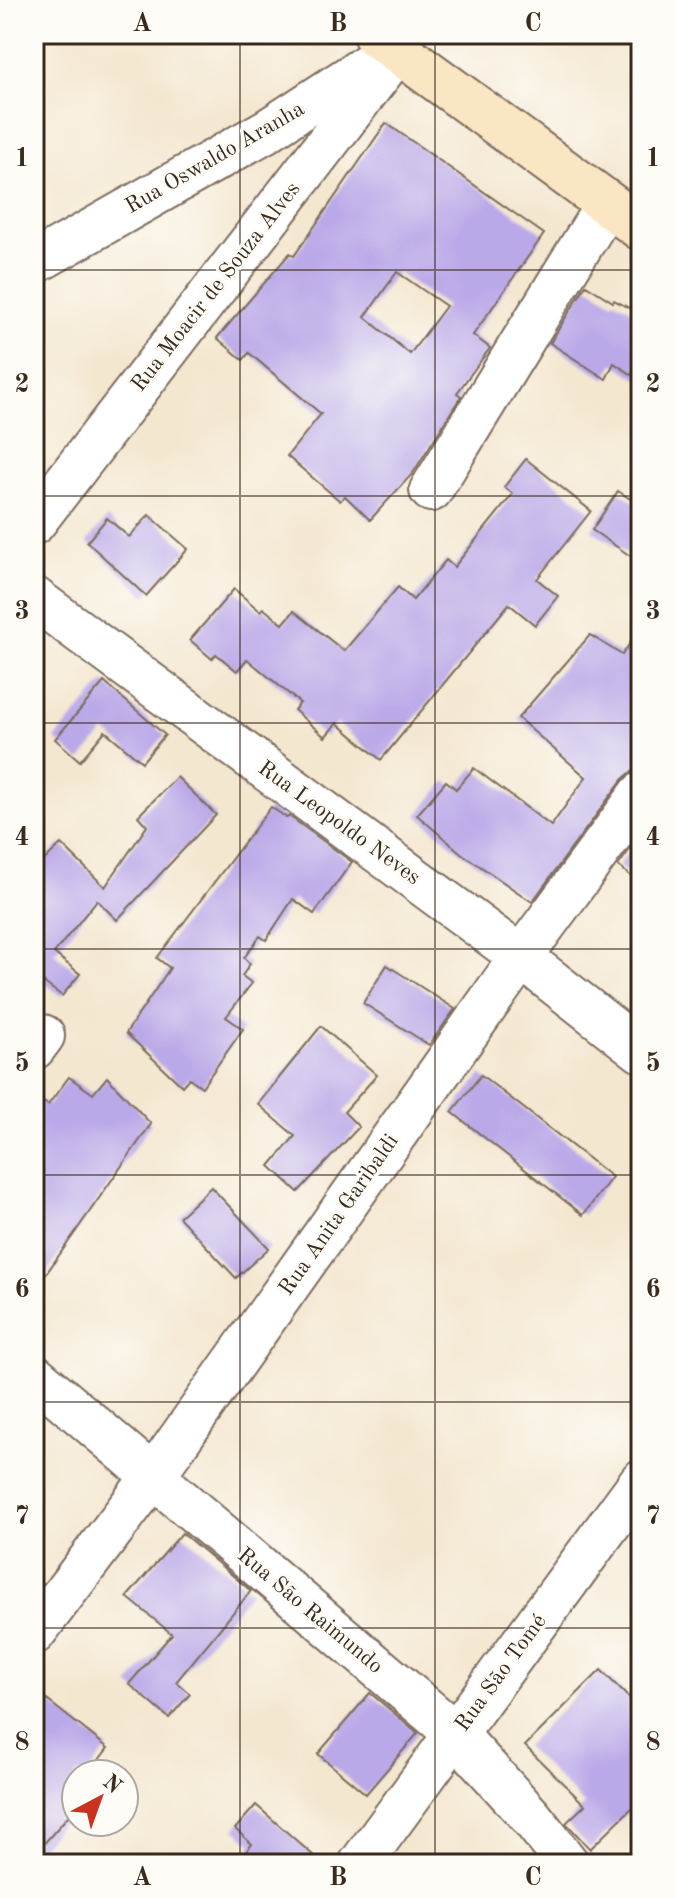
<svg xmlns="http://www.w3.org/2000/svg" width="675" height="1898" font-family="'Old Standard TT',serif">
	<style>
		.building { fill: #baa9e8; fill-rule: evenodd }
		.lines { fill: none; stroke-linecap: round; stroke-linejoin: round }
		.street-casing { stroke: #7c6c5c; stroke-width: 46 }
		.secondary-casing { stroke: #7c6c5c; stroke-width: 48 }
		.street { stroke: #fff; stroke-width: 42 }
		.secondary { stroke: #fbe6c4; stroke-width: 44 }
		.grid { fill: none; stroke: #3b2a1e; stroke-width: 2; stroke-opacity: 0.55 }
		.labels { text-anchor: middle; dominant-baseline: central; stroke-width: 7; stroke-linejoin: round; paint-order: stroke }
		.street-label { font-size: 22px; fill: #3b2a1e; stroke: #fdfcf7 }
		.neatline { fill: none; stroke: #3b2a1e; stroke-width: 3 }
		.grid-label { font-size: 26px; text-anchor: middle; font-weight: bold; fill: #3b2a1e }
	</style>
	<rect width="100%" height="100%" fill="#fdfcf7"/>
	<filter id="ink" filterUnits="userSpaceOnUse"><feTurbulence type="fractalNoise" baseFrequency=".0125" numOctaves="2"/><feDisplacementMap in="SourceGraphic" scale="16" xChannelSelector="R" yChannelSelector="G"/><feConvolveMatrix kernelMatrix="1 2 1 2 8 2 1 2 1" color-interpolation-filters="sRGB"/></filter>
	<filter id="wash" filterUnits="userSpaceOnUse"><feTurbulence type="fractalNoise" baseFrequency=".006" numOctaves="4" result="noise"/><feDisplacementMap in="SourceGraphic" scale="32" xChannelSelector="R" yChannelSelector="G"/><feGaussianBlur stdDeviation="1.8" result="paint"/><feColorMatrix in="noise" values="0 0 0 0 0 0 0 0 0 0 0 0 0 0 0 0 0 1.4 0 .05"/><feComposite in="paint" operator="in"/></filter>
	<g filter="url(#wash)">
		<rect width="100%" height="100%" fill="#f4e7d0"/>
		<g id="blocks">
			<g class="building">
				<path d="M386,123L544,234L473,335L490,348L457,393L461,396L413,473L370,520L345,496L340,501L287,456L321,414L249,353L243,360L217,338L290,253L294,256ZM397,272L446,306L410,354L365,317Z"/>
				<path d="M586,285L613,302L614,300L641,314V381L614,363L606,379L550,343Z"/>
				<path d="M526,459L591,511L537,579L558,596L535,625L509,604L381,760L337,723L325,737L294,710L300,703L247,659L237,671L216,654L212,659L190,640L234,589L260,611L263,608L283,624L294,611L344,651L398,587L413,600L446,560L454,567L513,494L504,487Z"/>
				<path d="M618,491L641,506V563L592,530Z"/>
				<path d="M149,515L188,549L146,596L87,542L107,518L129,537Z"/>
				<path d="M641,627V770L631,772L622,780L532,902L461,853L417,815L446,781L456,789L474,768L551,826L586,777L518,718L590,635L622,655Z"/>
				<path d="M104,682L165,735L142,762L105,731L80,761L55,739Z"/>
				<path d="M177,777L216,815L117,920L97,900L54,953L80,974L62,996L35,976L34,977V870L61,844L105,887L147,826L138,816Z"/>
				<path d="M271,807L287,818L289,816L352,862L314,914L293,899L266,940L260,936L244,958L250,964L242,976L252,983L226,1017L243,1029L202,1087L189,1078L182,1086L126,1033L170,968L157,958Z"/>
				<path d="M641,834V884L618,866Z"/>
				<path d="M387,965L455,1009L429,1045L363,1003Z"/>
				<path d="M321,1026L377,1075L344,1112L359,1127L298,1192L270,1166L295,1136L258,1104Z"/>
				<path d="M481,1075L612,1177L583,1215L452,1112Z"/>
				<path d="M69,1077L93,1094L107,1077L151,1124L34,1291V1096L48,1105Z"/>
				<path d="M211,1187L269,1248L236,1278L179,1217Z"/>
				<path d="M182,1533L251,1591L176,1682L190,1694L169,1718L129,1684L172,1634L127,1597Z"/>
				<path d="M601,1670L641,1710V1799L590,1849L566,1823L585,1805L525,1746Z"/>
				<path d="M370,1693L418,1733L366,1794L318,1754Z"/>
				<path d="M47,1700L108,1748L88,1774H76V1807L34,1855V1717Z"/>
				<path d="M256,1805L323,1864H236L252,1844L235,1829Z"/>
			</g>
		</g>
	</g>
	<g filter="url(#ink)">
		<use href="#blocks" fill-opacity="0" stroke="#7c6c5c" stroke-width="2"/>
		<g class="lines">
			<defs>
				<g id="street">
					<path d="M34,263L268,130L380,57"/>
					<path d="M431,490L607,204"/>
					<path d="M34,523L398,51"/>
					<path d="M34,598L521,957L641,1051"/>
					<path d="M34,1048L43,1036"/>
					<path d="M34,1375L456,1734L531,1817L568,1864"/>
					<path d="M34,1633L152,1478L521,957L641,794"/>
					<path d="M360,1864L641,1481"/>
				</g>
				<path id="secondary" d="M375,34L641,228"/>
			</defs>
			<use href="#street" class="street-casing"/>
			<use href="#secondary" class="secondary-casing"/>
			<use href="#street" class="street"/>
			<use href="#secondary" class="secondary"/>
		</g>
	</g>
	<path class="grid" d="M240,34V1864M435,34V1864M34,270H641M34,496H641M34,723H641M34,949H641M34,1175H641M34,1402H641M34,1628H641"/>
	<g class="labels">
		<g class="street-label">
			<text transform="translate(215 158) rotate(-30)">Rua Oswaldo Aranha</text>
			<text transform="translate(216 287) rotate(-52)">Rua Moacir de Souza Alves</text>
			<text transform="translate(339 823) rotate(36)">Rua Leopoldo Neves</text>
			<text transform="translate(339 1215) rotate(-55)">Rua Anita Garibaldi</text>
			<text transform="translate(310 1611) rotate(40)">Rua São Raimundo</text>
			<text transform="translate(501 1673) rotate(-54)">Rua São Tomé</text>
		</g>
	</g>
	<rect width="675" height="1898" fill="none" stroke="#fdfcf7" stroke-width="88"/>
	<g transform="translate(100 1798) rotate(41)"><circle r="38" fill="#fdfcf7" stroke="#afa8a0" stroke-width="2"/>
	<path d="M0-6L14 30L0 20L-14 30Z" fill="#c8321e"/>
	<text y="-12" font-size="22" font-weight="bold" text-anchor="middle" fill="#3b2a1e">N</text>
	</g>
	<rect x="44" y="44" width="587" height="1810" class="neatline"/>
	<g class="grid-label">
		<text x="142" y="31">A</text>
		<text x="338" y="31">B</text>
		<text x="533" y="31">C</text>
		<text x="22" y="166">1</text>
		<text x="653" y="166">1</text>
		<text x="22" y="392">2</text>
		<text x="653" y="392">2</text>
		<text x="22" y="619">3</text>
		<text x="653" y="619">3</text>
		<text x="22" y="845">4</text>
		<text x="653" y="845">4</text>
		<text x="22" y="1071">5</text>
		<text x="653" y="1071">5</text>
		<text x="22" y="1297">6</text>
		<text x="653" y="1297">6</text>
		<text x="22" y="1524">7</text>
		<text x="653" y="1524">7</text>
		<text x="22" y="1750">8</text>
		<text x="653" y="1750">8</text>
		<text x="142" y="1885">A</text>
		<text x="338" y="1885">B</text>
		<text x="533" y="1885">C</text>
	</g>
</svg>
